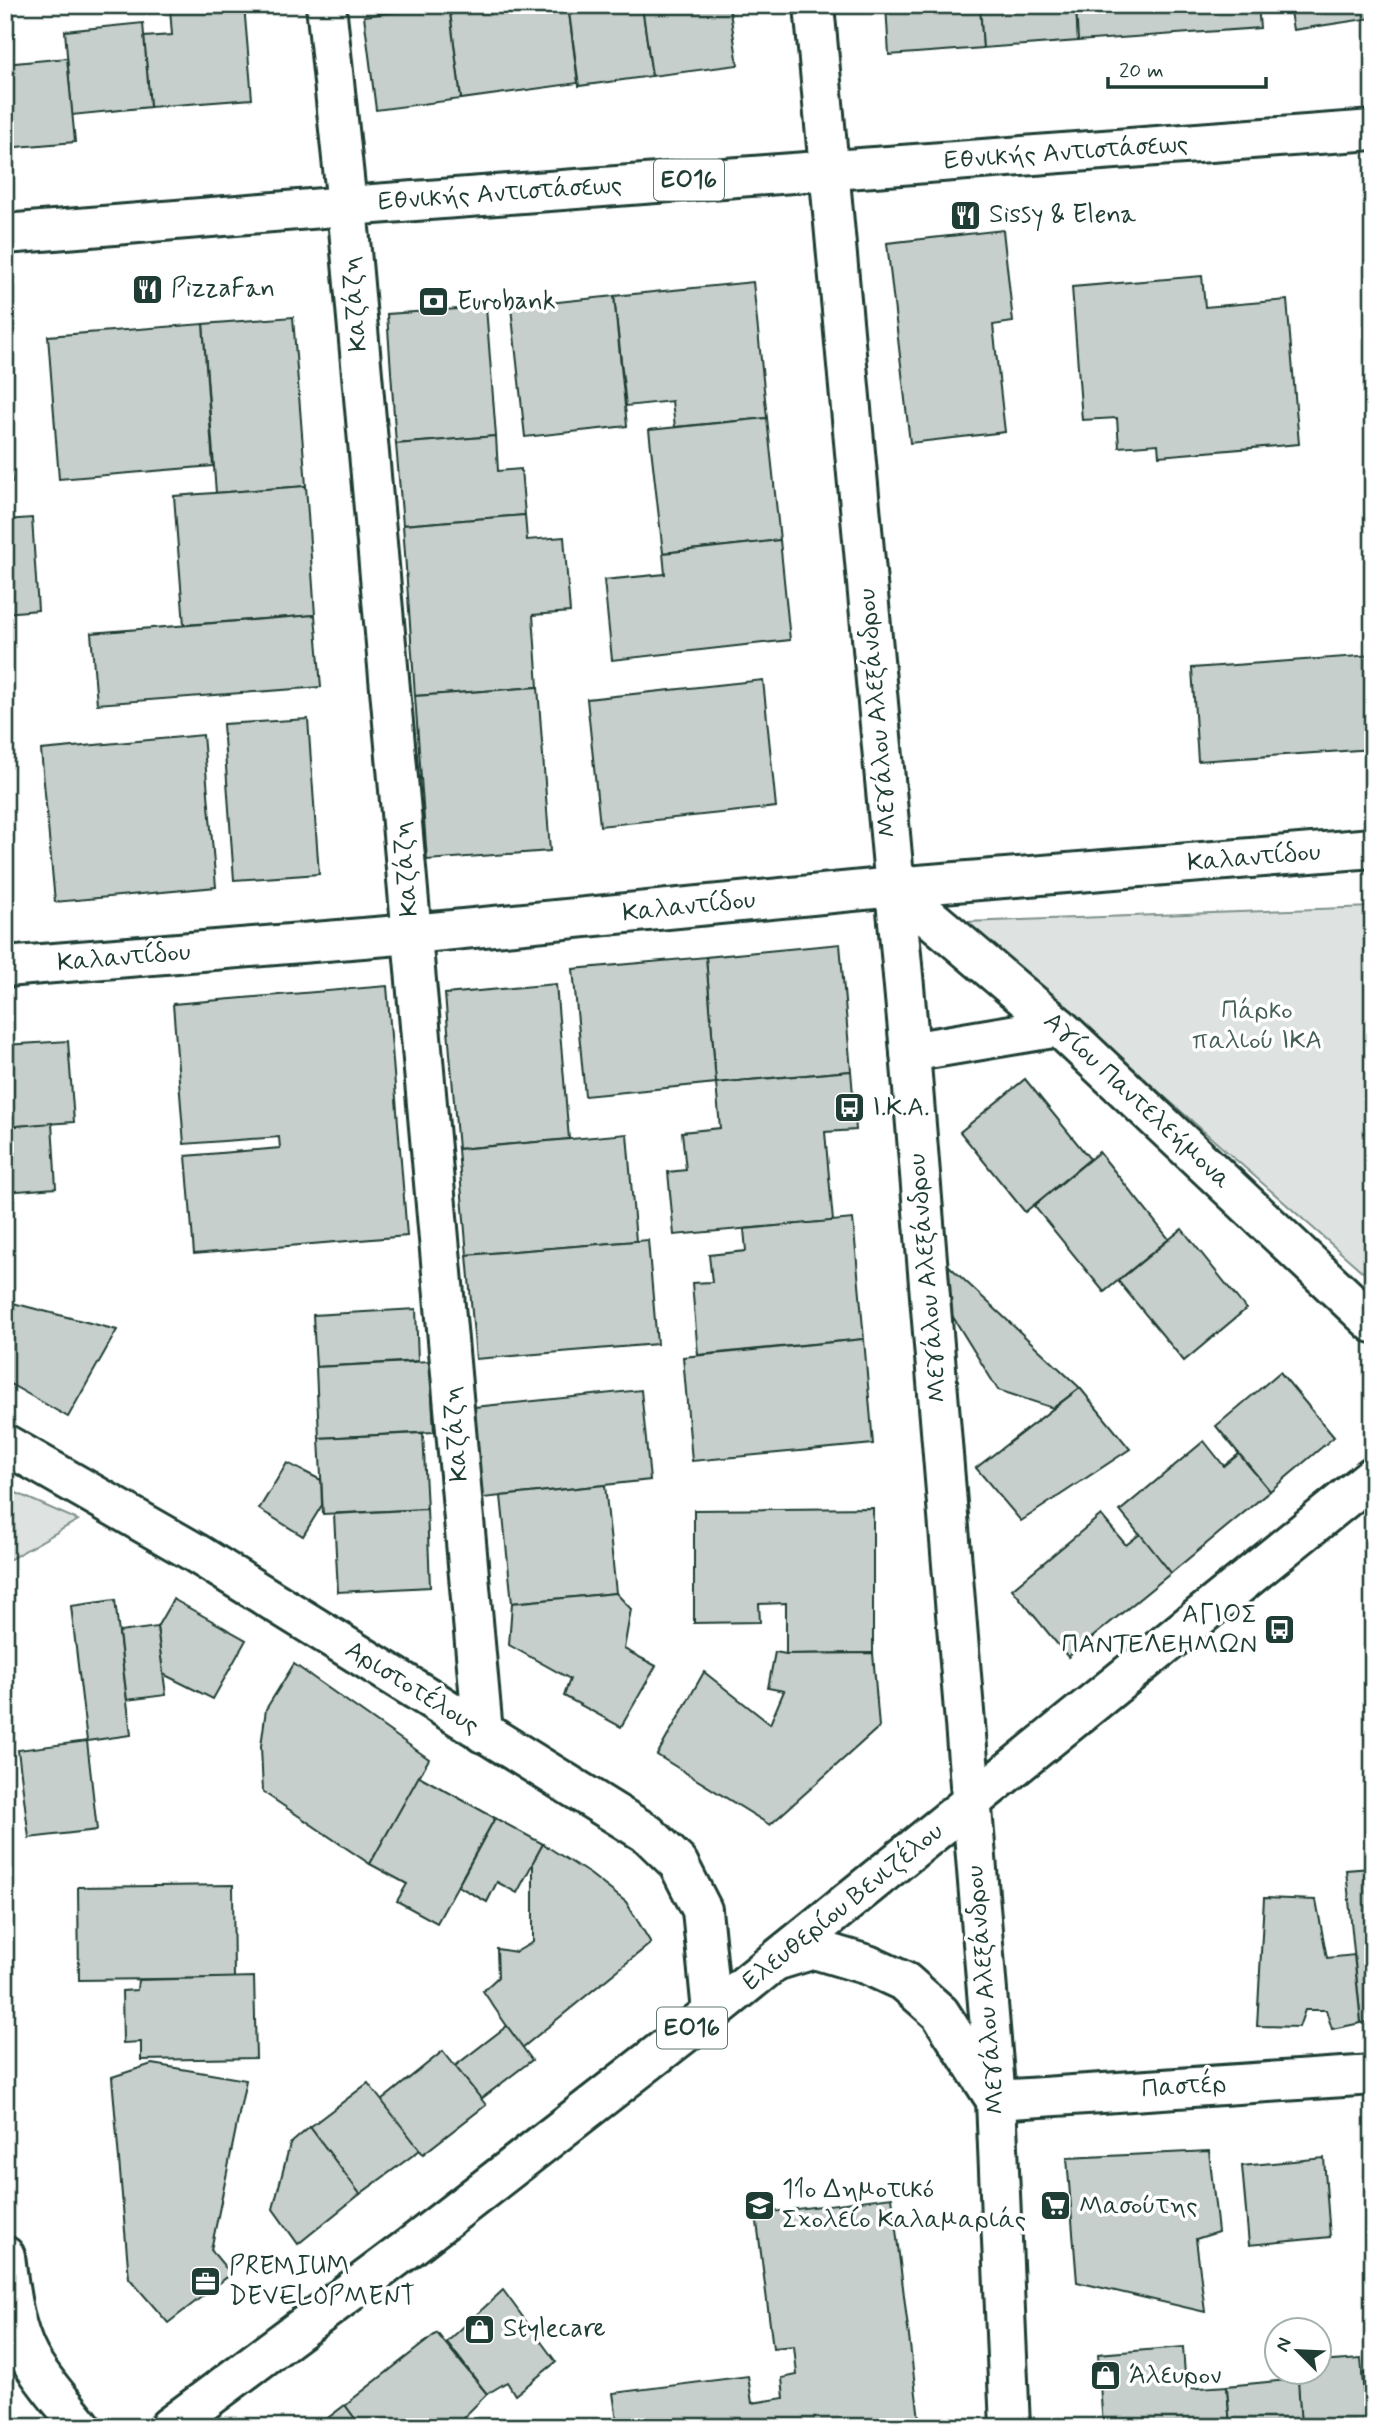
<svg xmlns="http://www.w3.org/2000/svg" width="1378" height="2432" font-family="Mynerve,sans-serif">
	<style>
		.green { fill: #dee3e2; stroke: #7e908b; stroke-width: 2 }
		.building { fill: #c7cfcc; stroke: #1f3d34; stroke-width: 2 }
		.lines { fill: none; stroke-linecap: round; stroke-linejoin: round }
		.street-casing { stroke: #1f3d34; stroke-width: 44 }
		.secondary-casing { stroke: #1f3d34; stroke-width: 44 }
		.primary-casing { stroke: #1f3d34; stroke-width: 44 }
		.street { stroke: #fff; stroke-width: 38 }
		.secondary { stroke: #fff; stroke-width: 38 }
		.primary { stroke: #fff; stroke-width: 38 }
		.labels { text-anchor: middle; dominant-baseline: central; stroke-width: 7; stroke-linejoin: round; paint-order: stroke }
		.shield { fill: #fff; stroke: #627771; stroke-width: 2 }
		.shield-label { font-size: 24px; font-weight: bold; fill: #1f3d34 }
		.street-label { font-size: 26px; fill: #1f3d34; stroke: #fff }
		.poi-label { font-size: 26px; fill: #1f3d34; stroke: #fff; text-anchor: start }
		.park-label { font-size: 26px; fill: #455e57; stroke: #fff }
	</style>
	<rect width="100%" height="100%" fill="#fff"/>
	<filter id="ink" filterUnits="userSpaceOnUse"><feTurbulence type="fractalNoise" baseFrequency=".0143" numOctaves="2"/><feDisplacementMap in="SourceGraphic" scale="14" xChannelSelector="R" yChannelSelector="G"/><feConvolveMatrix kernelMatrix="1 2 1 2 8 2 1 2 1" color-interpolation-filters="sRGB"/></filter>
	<g filter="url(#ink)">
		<g class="green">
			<path d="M1373,907V1281L967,922Z"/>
			<path d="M5,1488L78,1520L5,1562Z"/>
		</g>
		<g class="building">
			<path d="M201,5H244L252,99L150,107L144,37L172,35L170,8Z"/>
			<path d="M449,5H568L578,83L461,99Z"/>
			<path d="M449,5L461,99L376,110L364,16Z"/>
			<path d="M568,5H642L652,76L579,86Z"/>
			<path d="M729,5L738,65L652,76L642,6Z"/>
			<path d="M886,5H980L983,48L889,55Z"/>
			<path d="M980,5H1076L1078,41L983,48Z"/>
			<path d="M1076,5H1258L1260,28L1078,41Z"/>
			<path d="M1289,5H1371L1372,18L1293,30Z"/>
			<path d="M143,23L150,107L72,115L65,31Z"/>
			<path d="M67,58L75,142L5,148V64Z"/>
			<path d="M1003,230L1013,322L993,325L1005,432L910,443L887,243Z"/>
			<path d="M1202,276L1205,307L1287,300L1299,444L1159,456L1158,444L1119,447L1117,418L1082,420L1072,287Z"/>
			<path d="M753,282L767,418L675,427L672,401L626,406L614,296Z"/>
			<path d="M614,296L627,426L525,437L511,307Z"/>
			<path d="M486,307L496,436L396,444L387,314Z"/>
			<path d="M293,317L306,486L216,493L203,324Z"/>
			<path d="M203,324L213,466L59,479L48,336Z"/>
			<path d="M5,392L12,483H5Z"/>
			<path d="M767,418L780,540L663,553L649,430Z"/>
			<path d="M496,436L498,471L521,469L525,515L403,525L396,444Z"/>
			<path d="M306,486L315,615L184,625L174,496Z"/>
			<path d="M525,515L527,540L564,537L570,612L533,615L538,687L415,696L403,525Z"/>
			<path d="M32,518L38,610L5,613V520Z"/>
			<path d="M780,540L790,640L612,660L604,580L665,574L663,553Z"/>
			<path d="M315,615L321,687L97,704L91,633Z"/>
			<path d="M1373,655V749L1198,761L1192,668Z"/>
			<path d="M763,680L776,807L600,826L587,699Z"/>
			<path d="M538,687L550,851L427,860L415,696Z"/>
			<path d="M308,719L319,874L234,880L223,724Z"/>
			<path d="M203,735L216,887L55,902L41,750Z"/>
			<path d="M5,789L11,900H5Z"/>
			<path d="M840,944L851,1071L716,1083L706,957Z"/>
			<path d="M706,957L716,1083L585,1096L573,969Z"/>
			<path d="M556,984L569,1139L458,1149L445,994Z"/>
			<path d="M387,986L407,1236L194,1254L186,1156L280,1148L279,1137L184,1144L173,1004Z"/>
			<path d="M68,1041L74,1122L5,1127V1045Z"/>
			<path d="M851,1071L856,1130L825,1132L833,1221L674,1235L668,1172L686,1170L682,1132L720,1128L716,1083Z"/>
			<path d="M1025,1079L1090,1159L1025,1212L960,1132Z"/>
			<path d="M52,1123L56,1188L5,1192V1127Z"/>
			<path d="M627,1134L636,1241L467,1255L458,1149Z"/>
			<path d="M1099,1152L1169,1239L1104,1292L1034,1206Z"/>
			<path d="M853,1219L864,1339L698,1355L692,1283L712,1282L709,1255L746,1251L744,1229Z"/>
			<path d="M1182,1229L1246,1309L1184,1361L1118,1281Z"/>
			<path d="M648,1240L657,1344L476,1359L467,1255Z"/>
			<path d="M948,1265L1080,1388L1053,1408L998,1390L945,1304Z"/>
			<path d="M5,1301L117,1330L68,1417L5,1381Z"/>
			<path d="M416,1309L418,1361L316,1367L313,1315Z"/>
			<path d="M864,1339L873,1444L692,1461L683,1357Z"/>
			<path d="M430,1361L434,1432L319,1438L316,1367Z"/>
			<path d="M1280,1372L1334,1437L1270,1491L1216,1426Z"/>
			<path d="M1080,1388L1130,1449L1021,1521L976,1468Z"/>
			<path d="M641,1390L650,1480L474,1499L465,1408Z"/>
			<path d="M423,1433L427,1509L323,1514L319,1438Z"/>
			<path d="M1204,1441L1224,1466L1239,1454L1270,1491L1171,1573L1120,1511Z"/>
			<path d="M287,1463L321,1480L322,1505L303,1536L259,1509Z"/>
			<path d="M605,1485L616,1593L512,1603L501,1496Z"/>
			<path d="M873,1508V1653L786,1654V1603L759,1604L760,1622L694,1623V1510Z"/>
			<path d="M427,1509L430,1587L338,1592L334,1514Z"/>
			<path d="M1101,1515L1126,1545L1140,1534L1171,1573L1068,1657L1012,1589Z"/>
			<path d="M616,1593L631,1609L624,1649L656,1666L621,1727L564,1696L570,1679L509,1645L512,1603Z"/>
			<path d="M173,1599L246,1640L213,1699L163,1674L157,1627Z"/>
			<path d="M115,1600L131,1735L87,1741L71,1606Z"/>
			<path d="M157,1627L166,1695L127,1700L119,1632Z"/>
			<path d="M775,1652L786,1654L873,1653L879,1727L770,1825L657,1755L704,1672L770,1724L784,1691L768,1688Z"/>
			<path d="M294,1664L429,1759L370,1864L263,1792L261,1746L266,1709Z"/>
			<path d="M1369,1733H1373V1830H1372Z"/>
			<path d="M87,1741L97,1830L29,1838L18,1750Z"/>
			<path d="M419,1776L495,1818L437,1923L397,1901L407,1884L370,1864Z"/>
			<path d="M495,1818L543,1844L517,1893L497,1882L487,1902L458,1886Z"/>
			<path d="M543,1844L590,1874L626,1902L651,1943L522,2048L483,1991L498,1977L497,1949L516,1952L533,1942V1862Z"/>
			<path d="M1369,1852H1373V2022L1361,2023L1346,1870L1371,1868Z"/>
			<path d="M233,1885L234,1978L79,1980L78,1887Z"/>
			<path d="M1264,1898L1316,1900L1327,1958L1354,1955L1361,2023L1332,2029L1326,2010H1305L1299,2027L1257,2026Z"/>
			<path d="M254,1977L256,2058L141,2060V2042L123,2043L122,1991L137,1990L138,1980Z"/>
			<path d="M507,2026L532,2060L481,2099L455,2066Z"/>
			<path d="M443,2051L486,2105L423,2154L381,2101Z"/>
			<path d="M152,2064L246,2080L211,2250L231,2274L168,2323L129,2278L112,2077Z"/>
			<path d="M368,2083L420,2150L360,2194L310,2127Z"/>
			<path d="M310,2127L360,2194L298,2244L273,2209L290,2144Z"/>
			<path d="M1209,2151L1218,2232L1196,2239L1205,2312L1077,2282L1067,2158Z"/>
			<path d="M1324,2158L1330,2237L1249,2245L1242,2166Z"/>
			<path d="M892,2197L920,2427H618L613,2393L748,2376L752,2403L784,2398L782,2378L797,2375L794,2346L773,2348L756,2214Z"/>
			<path d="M503,2290L556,2362L515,2395L507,2382L487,2394L447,2342Z"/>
			<path d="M5,2327L18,2427H5Z"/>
			<path d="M437,2333L487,2394L463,2418L464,2427H361L345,2405Z"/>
			<path d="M1183,2347L1186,2389L1227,2386L1230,2427H1103L1098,2354Z"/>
			<path d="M1361,2359L1367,2427H1301L1297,2372H1318V2362Z"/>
			<path d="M1373,2373V2427H1367L1362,2374Z"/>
			<path d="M1298,2379L1301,2427H1230L1227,2386Z"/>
			<path d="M345,2405L361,2427H316Z"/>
		</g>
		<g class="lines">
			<defs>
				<g id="street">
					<path d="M326,5L347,206L483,1733"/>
					<path d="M894,887L1059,1027L1373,1323"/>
					<path d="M5,967L412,934L894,887L1373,848"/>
					<path d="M5,1444L194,1552L648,1834L678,1863L702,1910L712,2012"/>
					<path d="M996,2100L1373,2075"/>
					<path d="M5,2256C9,2289 13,2327 29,2357C43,2382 64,2404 82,2427"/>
				</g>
				<g id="secondary">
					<path d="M814,5L910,1052L983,1943L996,2100L1010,2427"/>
					<path d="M910,1052L1059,1027"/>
					<path d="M775,1961L814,1949L868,1965L905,1982L940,2013L992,2094"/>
				</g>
				<g id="primary">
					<path d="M5,234L347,206L1373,130"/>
					<path d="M169,2427L410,2247L712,2012L1373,1476"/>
				</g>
			</defs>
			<use href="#street" class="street-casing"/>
			<use href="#secondary" class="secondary-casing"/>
			<use href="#primary" class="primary-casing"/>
			<use href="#street" class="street"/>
			<use href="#secondary" class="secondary"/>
			<use href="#primary" class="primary"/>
		</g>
	</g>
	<defs>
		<symbol id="restaurant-square" viewBox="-11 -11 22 22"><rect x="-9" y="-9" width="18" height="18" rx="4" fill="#1f3d34" stroke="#fff"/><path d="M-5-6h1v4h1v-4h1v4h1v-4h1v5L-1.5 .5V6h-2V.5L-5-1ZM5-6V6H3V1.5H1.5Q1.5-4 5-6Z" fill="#fff"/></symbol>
		<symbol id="bank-square" viewBox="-11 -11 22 22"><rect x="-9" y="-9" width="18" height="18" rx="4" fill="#1f3d34" stroke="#fff"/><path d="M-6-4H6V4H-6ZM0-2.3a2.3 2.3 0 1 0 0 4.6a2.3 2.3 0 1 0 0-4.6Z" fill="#fff"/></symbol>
		<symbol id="bus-square" viewBox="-11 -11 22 22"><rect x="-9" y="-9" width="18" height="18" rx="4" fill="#1f3d34" stroke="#fff"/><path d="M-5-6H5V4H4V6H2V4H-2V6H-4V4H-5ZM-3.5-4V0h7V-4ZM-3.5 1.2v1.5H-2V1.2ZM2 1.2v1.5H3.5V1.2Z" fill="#fff"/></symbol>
		<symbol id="school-square" viewBox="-11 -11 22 22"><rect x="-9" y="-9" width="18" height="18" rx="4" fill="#1f3d34" stroke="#fff"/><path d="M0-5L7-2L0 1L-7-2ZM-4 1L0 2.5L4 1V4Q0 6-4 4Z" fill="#fff"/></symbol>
		<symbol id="supermarket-square" viewBox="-11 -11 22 22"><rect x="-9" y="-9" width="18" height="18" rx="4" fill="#1f3d34" stroke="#fff"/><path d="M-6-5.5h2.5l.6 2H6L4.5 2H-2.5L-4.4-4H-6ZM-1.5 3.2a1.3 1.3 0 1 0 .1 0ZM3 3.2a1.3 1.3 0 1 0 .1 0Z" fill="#fff"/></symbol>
		<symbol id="office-square" viewBox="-11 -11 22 22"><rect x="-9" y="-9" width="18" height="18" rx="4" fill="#1f3d34" stroke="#fff"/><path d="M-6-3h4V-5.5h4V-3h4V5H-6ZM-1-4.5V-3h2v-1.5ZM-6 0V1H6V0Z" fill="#fff"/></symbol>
		<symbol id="shop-square" viewBox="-11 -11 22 22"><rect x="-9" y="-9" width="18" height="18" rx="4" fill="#1f3d34" stroke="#fff"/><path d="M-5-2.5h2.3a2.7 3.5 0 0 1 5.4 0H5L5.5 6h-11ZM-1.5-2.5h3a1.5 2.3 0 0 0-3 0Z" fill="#fff"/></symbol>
	</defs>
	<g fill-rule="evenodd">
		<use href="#restaurant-square" x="948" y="198" width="35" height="35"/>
		<use href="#restaurant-square" x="130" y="272" width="35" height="35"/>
		<use href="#bank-square" x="416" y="284" width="35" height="35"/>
		<use href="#bus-square" x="832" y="1090" width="35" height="35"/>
		<use href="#bus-square" x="1262" y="1612" width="35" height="35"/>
		<use href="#school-square" x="742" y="2188" width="35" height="35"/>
		<use href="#supermarket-square" x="1038" y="2188" width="35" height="35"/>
		<use href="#office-square" x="188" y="2264" width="35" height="35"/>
		<use href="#shop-square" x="462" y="2312" width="35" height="35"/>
		<use href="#shop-square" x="1088" y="2358" width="35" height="35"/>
	</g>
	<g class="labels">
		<g class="shield">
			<rect x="654" y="159.5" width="70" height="41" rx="5"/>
			<rect x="657" y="2007.5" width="70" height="41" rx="5"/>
		</g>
		<g class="shield-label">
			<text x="689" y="180">ΕΟ16</text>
			<text x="692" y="2028">ΕΟ16</text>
		</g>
		<g class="street-label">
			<text transform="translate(1066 153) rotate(-4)">Εθνικής Αντιστάσεως</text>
			<text transform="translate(500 194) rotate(-4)">Εθνικής Αντιστάσεως</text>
			<text transform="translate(355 304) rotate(-95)">Καζάζη</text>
			<text transform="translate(878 713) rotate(-95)">Μεγάλου Αλεξάνδρου</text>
			<text transform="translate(1254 858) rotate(-5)">Καλαντίδου</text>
			<text transform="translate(406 869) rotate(-95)">Καζάζη</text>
			<text transform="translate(689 907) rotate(-6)">Καλαντίδου</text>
			<text transform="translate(124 958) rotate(-5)">Καλαντίδου</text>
			<text transform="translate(1137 1101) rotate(43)">Αγίου Παντελεήμονα</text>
			<text transform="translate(928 1278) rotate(-95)">Μεγάλου Αλεξάνδρου</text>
			<text transform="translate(456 1434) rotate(-95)">Καζάζη</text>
			<text transform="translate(412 1688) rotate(32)">Αριστοτέλους</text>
			<text transform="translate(843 1907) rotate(-39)">Ελευθερίου Βενιζέλου</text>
			<text transform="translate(986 1990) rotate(-95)">Μεγάλου Αλεξάνδρου</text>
			<text transform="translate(1184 2087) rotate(-4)">Παστέρ</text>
		</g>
		<g class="poi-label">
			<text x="989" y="215">Sissy &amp; Elena</text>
			<text x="171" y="289">PizzaFan</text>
			<text x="457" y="302">Eurobank</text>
			<text x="872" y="1108">Ι.Κ.Α.</text>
			<text x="1257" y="1615" text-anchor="end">ΑΓΙΟΣ<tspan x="1257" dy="30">ΠΑΝΤΕΛΕΗΜΩΝ</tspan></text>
			<text x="782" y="2190">11ο Δημοτικό<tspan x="782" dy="30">Σχολείο Καλαμαριάς</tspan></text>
			<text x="1079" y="2206">Μασούτης</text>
			<text x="229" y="2267">PREMIUM<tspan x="229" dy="30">DEVELOPMENT</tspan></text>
			<text x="503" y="2329">Stylecare</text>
			<text x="1129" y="2376">Άλευρον</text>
		</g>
		<g class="park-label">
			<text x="1257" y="1011">Πάρκο<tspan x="1257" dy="30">παλιού ΙΚΑ</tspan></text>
		</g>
	</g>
	<rect width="1378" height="2432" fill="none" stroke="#fff" stroke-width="28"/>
	<rect x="14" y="14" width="1350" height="2404" fill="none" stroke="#1f3d34" stroke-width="2.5" filter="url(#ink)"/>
	<g transform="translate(1298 2351) rotate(294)"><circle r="33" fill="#ffffff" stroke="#a5b1ae" stroke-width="2"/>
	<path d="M0-5L12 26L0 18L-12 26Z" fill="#1f3d34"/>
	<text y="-10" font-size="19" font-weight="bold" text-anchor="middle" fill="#1f3d34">N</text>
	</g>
	<path d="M1108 77v10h158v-10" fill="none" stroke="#1f3d34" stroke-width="3.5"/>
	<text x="1119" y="77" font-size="21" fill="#1f3d34" stroke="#ffffff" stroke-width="5" paint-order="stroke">20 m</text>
</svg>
